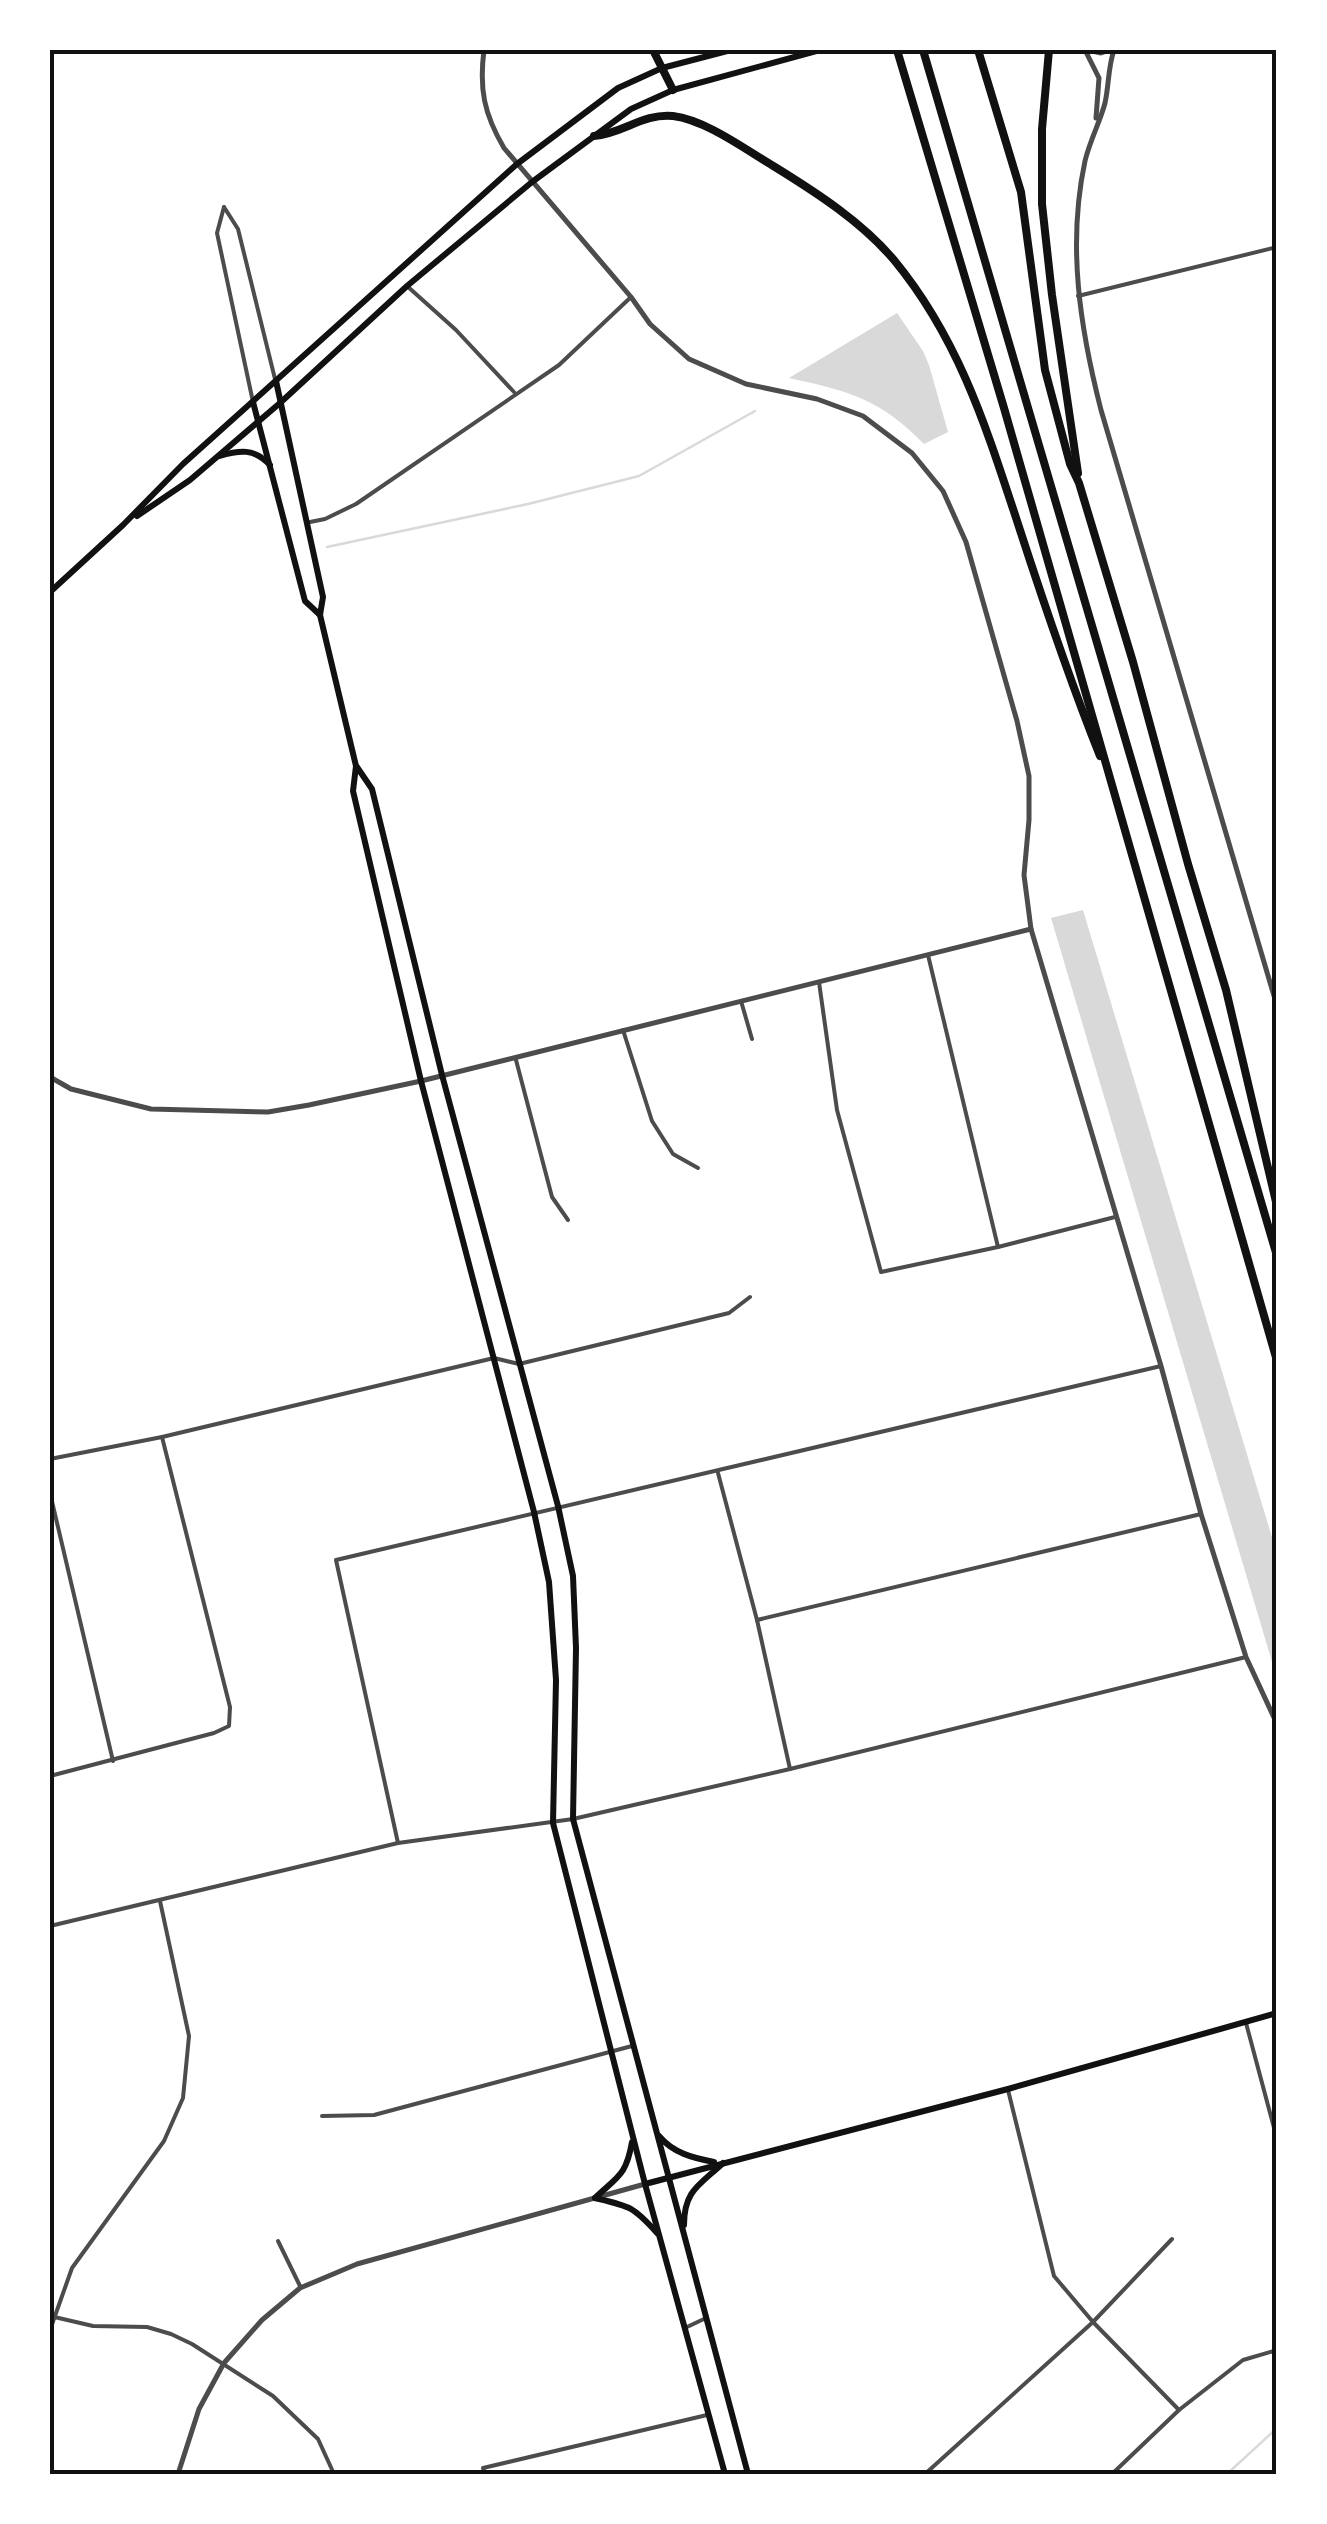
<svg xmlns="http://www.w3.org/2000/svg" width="1327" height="2524" font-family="Overpass,sans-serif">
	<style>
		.water { fill: #d9d9d9 }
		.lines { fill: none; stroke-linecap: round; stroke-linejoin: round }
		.stream { stroke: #d9d9d9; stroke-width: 2.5 }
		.minor { stroke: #4c4c4c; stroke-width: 4 }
		.tertiary { stroke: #4c4c4c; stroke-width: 5 }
		.secondary { stroke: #111; stroke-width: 6 }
		.primary { stroke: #111; stroke-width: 6 }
		.motorway { stroke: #111; stroke-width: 8 }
		.neatline { fill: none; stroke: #111; stroke-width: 4 }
	</style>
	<rect width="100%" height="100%" fill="#fff"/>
	<g class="water">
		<path d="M897,313L923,351L929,365L948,432L924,444C880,399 849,391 789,378Z"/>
		<path d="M1083,910L1277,1554V1672H1275L1051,918Z"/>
	</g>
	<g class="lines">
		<g class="stream">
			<path d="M327,547L528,504L639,476L755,411"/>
			<path d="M1227,2474L1277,2428"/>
		</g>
		<g class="minor">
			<path d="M224,207L217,233L253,402"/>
			<path d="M224,207L238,229L275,379"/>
			<path d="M407,286L456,330L514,392"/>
			<path d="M1078,296L1277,247"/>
			<path d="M310,522L325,519L356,504L559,365L631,297"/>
			<path d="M928,955L998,1247"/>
			<path d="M819,982L837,1110L881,1272L998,1247L1115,1217"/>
			<path d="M741,1001L752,1039"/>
			<path d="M623,1030L652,1121L673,1154L698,1168"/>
			<path d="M516,1060L552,1197L568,1220"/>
			<path d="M50,1459L162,1437L494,1358L519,1364L729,1313L750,1297"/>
			<path d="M718,1473L757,1620L790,1769"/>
			<path d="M50,1493L113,1761"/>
			<path d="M757,1620L1201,1514"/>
			<path d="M50,1776L214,1733L229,1726L230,1707L162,1437"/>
			<path d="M398,1843L336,1560L1161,1366"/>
			<path d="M50,1926L398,1843L573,1819L790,1769L1246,1657"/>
			<path d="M1246,2023L1277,2139"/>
			<path d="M1008,2090L1054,2276L1093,2322L1179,2410"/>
			<path d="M322,2116L374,2115L632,2046"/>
			<path d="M278,2241L300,2286"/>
			<path d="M50,2316L93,2326L147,2327L171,2334L192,2344L273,2396L318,2439L334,2474"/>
			<path d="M687,2327L706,2318"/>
			<path d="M50,2330L72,2268L164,2141L183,2098L189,2036L160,1901"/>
			<path d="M485,2474L483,2468L707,2415"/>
			<path d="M925,2474L1093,2322L1172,2239"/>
			<path d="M1112,2474L1179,2410L1243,2360L1277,2350"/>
		</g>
		<g class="tertiary">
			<path d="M484,50C479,89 484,114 504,148L631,297L650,324L689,359L746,384L817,399L863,416L912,453L943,491L966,542L1017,721L1029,776V820L1024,875L1031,929L1161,1366L1201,1514L1246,1657L1277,1724"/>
			<path d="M1085,50L1099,78L1096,118"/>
			<path d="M1088,50L1101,53L1110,50"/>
			<path d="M1114,50C1108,67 1109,85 1105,103C1100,122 1090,140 1085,161C1067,245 1080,328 1101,410L1277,1006"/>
			<path d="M50,1077L71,1089L151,1109L268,1112L309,1105L421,1081L1031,929"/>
			<path d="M178,2474L199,2409L224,2363L262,2320L300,2288L357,2264L645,2184"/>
		</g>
		<g class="secondary">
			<path d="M276,381L323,597L320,615L356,766L353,791L421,1081L534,1512L549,1582L556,1680L553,1823L645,2184L725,2474"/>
			<path d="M253,402L305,601L320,615"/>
			<path d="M219,456C240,450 254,448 270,465"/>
			<path d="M137,516L190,480L280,403L407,286L532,182L631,109L673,90"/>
			<path d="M50,592L123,525L183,464L517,164L618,88L662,68L731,50"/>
			<path d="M357,767L372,789L442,1075L558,1506L573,1576L576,1648L573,1819L748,2474"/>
			<path d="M659,2136C673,2153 693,2158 714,2162"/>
			<path d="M645,2184L1008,2089L1277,2013"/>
			<path d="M595,2198C629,2206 633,2206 657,2233"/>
			<path d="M595,2198C618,2176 626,2176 632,2142"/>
			<path d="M684,2225C684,2190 700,2185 723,2163"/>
		</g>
		<path class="primary" d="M673,90L820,50"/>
		<g class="motorway">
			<path d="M653,50L673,90"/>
			<path d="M897,50L1004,408L1277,1361"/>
			<path d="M923,50L1277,1256"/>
			<path d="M978,50L1021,192L1045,370L1070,464L1079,483L1133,662L1188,864L1226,990L1277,1206"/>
			<path d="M1049,50L1042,129V204L1052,295L1078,473"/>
			<path d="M594,136C622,134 643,113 673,116C706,120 746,150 775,167C817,193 862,222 894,260C960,340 987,430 1019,527C1044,604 1070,681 1100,756"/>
		</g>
	</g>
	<rect width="1327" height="2524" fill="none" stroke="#ffffff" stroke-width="105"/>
	<rect x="52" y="52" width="1222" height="2420" class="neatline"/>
</svg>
